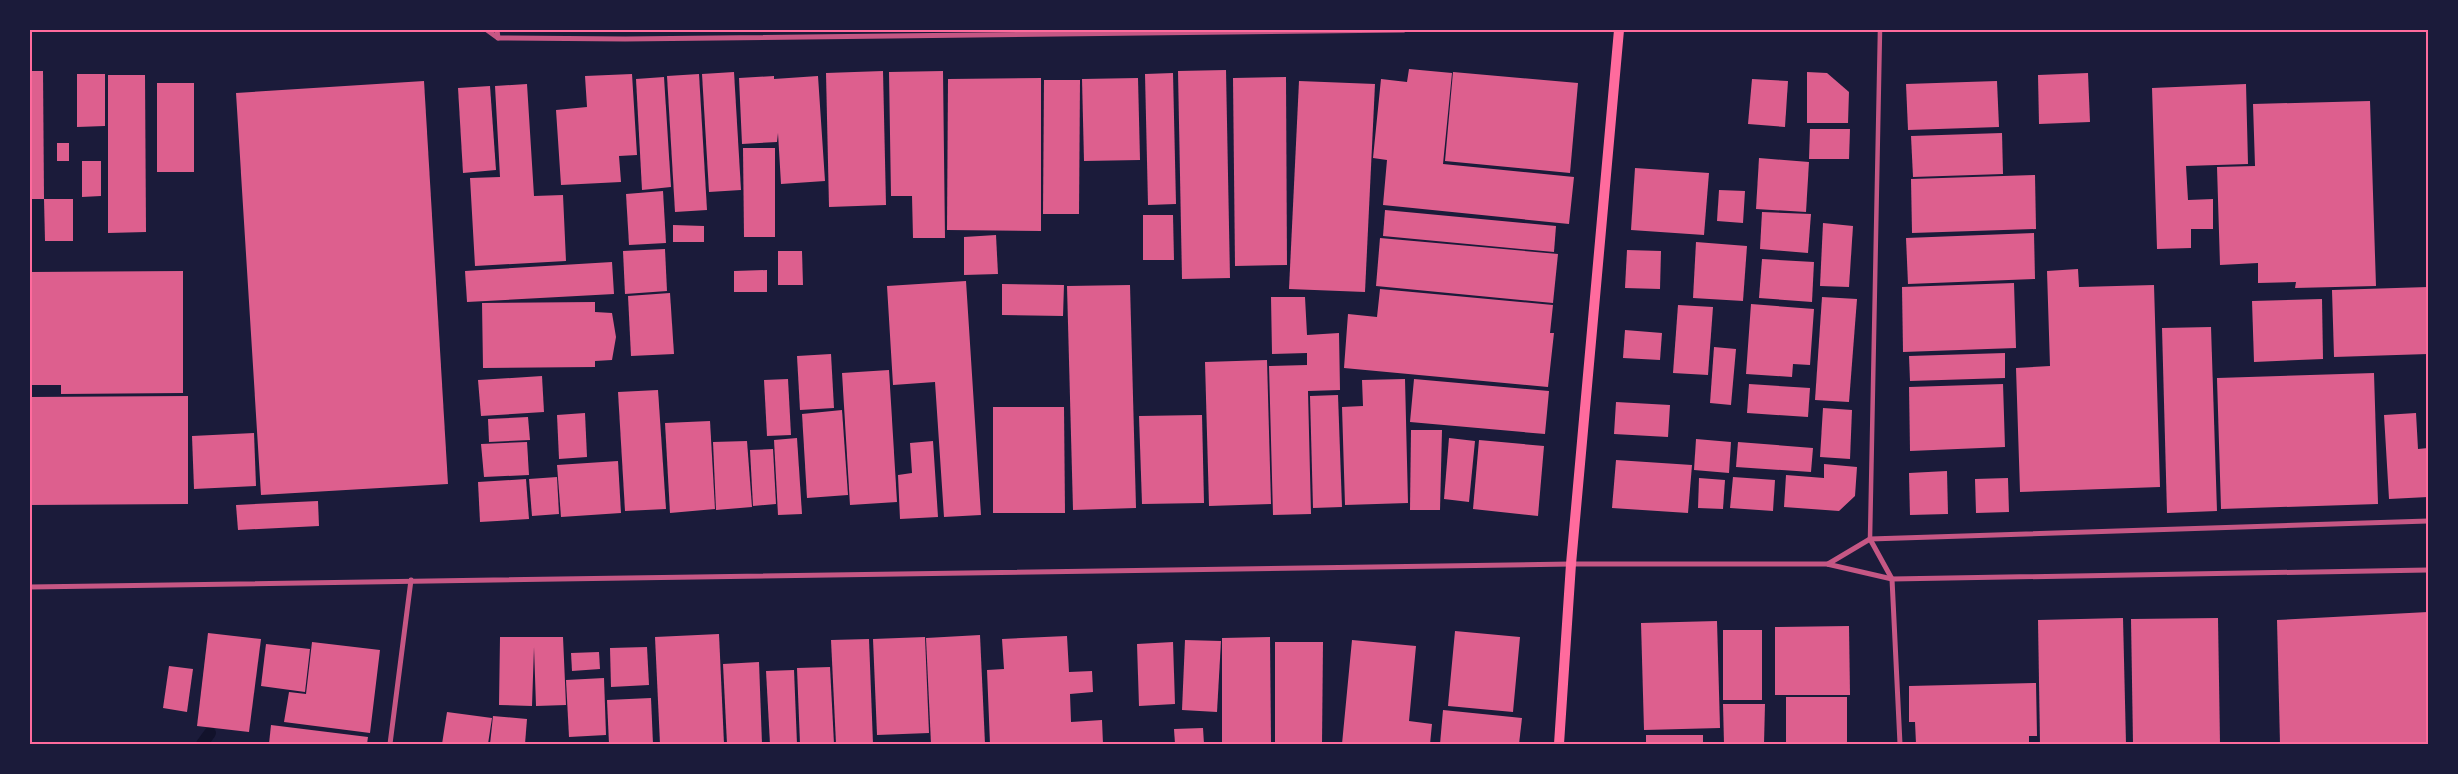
<svg xmlns="http://www.w3.org/2000/svg" width="2458" height="774" font-family="'Golos Text',sans-serif">
	<style>
		.lines { fill: none; stroke-linecap: round; stroke-linejoin: round }
		.stream { stroke: #12122b; stroke-width: 12 }
		.building { fill: #dd5f8e }
		.pedestrian { stroke: #c65784; stroke-width: 4.5 }
		.minor { stroke: #c65784; stroke-width: 5 }
		.secondary { stroke: #ff6b9d; stroke-width: 10 }
		.neatline { fill: none; stroke: #ff6b9d; stroke-width: 2 }
	</style>
	<rect width="100%" height="100%" fill="#1b1b3a"/>
	<g class="lines">
		<path class="stream" d="M202,744L210,733"/>
	</g>
	<g class="building">
		<path d="M1409,69L1452,73L1443,164L1574,177L1569,224L1383,205L1387,160L1373,158L1381,79L1407,82Z"/>
		<path d="M1226,70L1230,278L1182,279L1178,71Z"/>
		<path d="M30,71H43L44,199H30Z"/>
		<path d="M883,71L886,205L829,207L826,73Z"/>
		<path d="M943,71L945,238H913L912,196H891L889,72Z"/>
		<path d="M734,72L741,190L709,192L702,74Z"/>
		<path d="M1453,72L1578,83L1570,173L1445,161Z"/>
		<path d="M1807,72L1827,73L1849,92L1848,123H1807Z"/>
		<path d="M1173,73L1176,204L1148,205L1145,74Z"/>
		<path d="M2088,73L2090,122L2039,124L2038,75Z"/>
		<path d="M77,74H105V126L77,127Z"/>
		<path d="M632,74L637,155L619,156L621,182L561,185L556,110L587,107L585,76Z"/>
		<path d="M699,74L707,210L675,212L667,76Z"/>
		<path d="M108,75H145L146,232L108,233Z"/>
		<path d="M774,76V79L818,76L825,181L781,184L778,133L777,142L742,144L739,78Z"/>
		<path d="M664,77L671,187L642,190L636,79Z"/>
		<path d="M1286,77L1287,265L1235,266L1233,78Z"/>
		<path d="M1041,78V231L947,230L948,79Z"/>
		<path d="M1138,78L1140,160L1084,161L1082,79Z"/>
		<path d="M1752,79L1788,81L1785,127L1748,124Z"/>
		<path d="M1044,80H1080L1079,214H1043Z"/>
		<path d="M424,81L448,484L261,495L236,93Z"/>
		<path d="M1299,81L1375,84L1365,292L1289,289Z"/>
		<path d="M1997,81L1999,127L1908,130L1906,84Z"/>
		<rect x="157" y="83" width="37" height="89"/>
		<path d="M527,84L534,196L563,195L566,261L475,266L470,178L500,177L495,86Z"/>
		<path d="M2246,84L2248,164L2186,166L2188,200L2213,199V229H2191V248L2157,249L2152,88Z"/>
		<path d="M490,86L496,170L463,173L458,88Z"/>
		<path d="M2370,101L2376,286L2295,288L2296,282L2258,283V263L2220,265L2217,167L2255,166L2253,104Z"/>
		<path d="M1810,129H1850L1849,159H1809Z"/>
		<path d="M2002,133L2003,174L1913,177L1911,136Z"/>
		<rect x="57" y="143" width="12" height="18"/>
		<path d="M743,148H775V237H744Z"/>
		<path d="M1759,158L1809,162L1806,212L1756,209Z"/>
		<path d="M82,161H101V196L82,197Z"/>
		<path d="M1635,168L1709,173L1704,235L1631,230Z"/>
		<path d="M2035,175L2036,229L1912,233L1911,179Z"/>
		<path d="M1719,190L1745,191L1743,223L1717,221Z"/>
		<path d="M663,191L666,243L629,245L626,194Z"/>
		<path d="M44,199H73V241H45Z"/>
		<path d="M1385,210L1556,226L1554,252L1383,236Z"/>
		<path d="M1762,212L1811,214L1808,253L1760,249Z"/>
		<path d="M1143,215H1173L1174,260H1143Z"/>
		<path d="M1823,223L1853,226L1849,287L1820,286Z"/>
		<path d="M673,225L704,226V242H673Z"/>
		<path d="M2034,233L2035,279L1908,284L1906,238Z"/>
		<path d="M996,235L998,274L964,275V237Z"/>
		<path d="M1380,238L1558,254L1553,303L1376,286Z"/>
		<path d="M1696,242L1747,246L1743,301L1693,298Z"/>
		<path d="M665,249L667,291L625,294L623,251Z"/>
		<path d="M1627,250L1661,251L1660,289L1625,288Z"/>
		<path d="M778,251H802L803,285H778Z"/>
		<path d="M1762,259L1814,262L1812,302L1759,298Z"/>
		<path d="M612,262L614,294L467,302L465,271Z"/>
		<path d="M2078,269L2079,287L2154,285L2160,487L2020,492L2016,368L2050,366L2047,271Z"/>
		<path d="M767,270V292H734V271Z"/>
		<path d="M183,271V393L61,394V385H30V272Z"/>
		<path d="M966,281L981,515L944,517L935,382L893,385L887,286Z"/>
		<path d="M2014,283L2016,348L1903,352L1902,287Z"/>
		<path d="M1002,284L1064,285L1063,316L1002,315Z"/>
		<path d="M1130,285L1136,508L1073,510L1067,286Z"/>
		<path d="M2428,287V354L2334,357L2332,290Z"/>
		<path d="M1380,289L1553,305L1550,333H1554L1548,387L1344,368L1348,314L1377,317Z"/>
		<path d="M670,293L674,354L631,356L628,296Z"/>
		<path d="M1271,297H1305L1307,335L1339,333L1340,390L1308,391L1311,514L1273,515L1269,366L1307,365V353L1272,354Z"/>
		<path d="M1822,297L1857,299L1849,402L1815,400Z"/>
		<path d="M2322,299L2323,359L2254,362L2252,301Z"/>
		<path d="M595,302V312L612,313L616,337L612,360L595,361V367L483,368L482,303Z"/>
		<path d="M1751,304L1814,309L1810,365L1793,364L1792,377L1746,374Z"/>
		<path d="M1678,305L1713,307L1708,375L1673,373Z"/>
		<path d="M2211,327L2217,511L2167,513L2162,328Z"/>
		<path d="M1625,330L1662,333L1660,360L1623,358Z"/>
		<path d="M1714,347L1736,349L1731,405L1710,403Z"/>
		<path d="M2005,353V378L1910,381L1909,356Z"/>
		<path d="M831,354L834,408L800,410L797,356Z"/>
		<path d="M1267,360L1271,504L1209,506L1205,362Z"/>
		<path d="M889,370L897,502L850,505L842,373Z"/>
		<path d="M2374,373L2378,504L2221,509L2217,378Z"/>
		<path d="M542,376L544,412L481,416L478,380Z"/>
		<path d="M788,379L791,435L767,436L764,380Z"/>
		<path d="M1405,379L1408,503L1345,505L1342,407L1363,406L1362,380Z"/>
		<path d="M1414,379L1549,391L1545,434L1410,422Z"/>
		<path d="M1749,384L1810,388L1808,417L1747,413Z"/>
		<path d="M2003,384L2005,447L1910,451L1909,387Z"/>
		<path d="M658,390L666,509L625,511L618,392Z"/>
		<path d="M1338,395L1342,507L1313,508L1310,396Z"/>
		<path d="M188,396V504L30,505V397Z"/>
		<path d="M1616,402L1670,405L1668,437L1614,434Z"/>
		<path d="M993,407H1064L1065,513H993Z"/>
		<path d="M1823,408L1852,410L1850,459L1820,457Z"/>
		<path d="M842,410L848,495L807,498L802,414Z"/>
		<path d="M585,413L587,457L559,459L557,415Z"/>
		<path d="M2416,413L2418,449L2428,448V497L2389,499L2384,415Z"/>
		<path d="M1202,415L1204,503L1142,504L1139,416Z"/>
		<path d="M528,417L530,440L489,442L488,419Z"/>
		<path d="M710,421L715,509L670,513L665,423Z"/>
		<path d="M1411,430H1442L1440,510H1410Z"/>
		<path d="M254,433L256,486L194,489L192,436Z"/>
		<path d="M797,438L802,514L778,515L774,440Z"/>
		<path d="M1449,438L1475,441L1469,502L1444,499Z"/>
		<path d="M1696,439L1731,442L1729,473L1694,470Z"/>
		<path d="M1479,440L1544,446L1538,516L1473,509Z"/>
		<path d="M747,441L752,507L716,510L713,442Z"/>
		<path d="M933,441L938,517L900,519L898,475L912,473L910,443Z"/>
		<path d="M527,442L529,475L484,477L481,444Z"/>
		<path d="M1738,442L1813,448L1811,472L1736,467Z"/>
		<path d="M773,449L776,504L753,506L750,450Z"/>
		<path d="M1616,460L1692,465L1688,513L1612,508Z"/>
		<path d="M618,461L621,513L561,517L557,465Z"/>
		<path d="M1824,464L1857,467L1855,496L1839,511L1784,507L1786,475L1824,478Z"/>
		<path d="M1947,471L1948,514L1910,515L1909,473Z"/>
		<path d="M557,477L559,514L532,516L529,479Z"/>
		<path d="M1733,477L1775,480L1773,511L1730,508Z"/>
		<path d="M1699,478L1725,480L1723,509L1698,508Z"/>
		<path d="M2008,478L2009,512L1976,513L1975,479Z"/>
		<path d="M526,479L529,519L480,522L478,482Z"/>
		<path d="M318,501L319,526L238,530L236,505Z"/>
		<path d="M2428,612V744H2280L2277,620Z"/>
		<path d="M2123,618L2126,744H2040L2038,620Z"/>
		<path d="M2218,618L2220,744H2133L2131,619Z"/>
		<path d="M1717,621L1720,728L1644,730L1641,623Z"/>
		<path d="M1849,626L1850,695H1775V627Z"/>
		<rect x="1723" y="630" width="39" height="70"/>
		<path d="M1455,631L1520,637L1513,712L1448,706Z"/>
		<path d="M208,633L261,639L249,732L197,726Z"/>
		<path d="M719,634L724,744H660L655,637Z"/>
		<path d="M980,635L985,744H931L926,638Z"/>
		<path d="M1067,636L1069,672L1092,671L1093,692L1070,694L1071,722L1102,720L1103,744H990L987,670L1004,669L1002,639Z"/>
		<path d="M500,637H563L566,705L536,706L534,647L532,706L499,705Z"/>
		<path d="M925,637L929,733L877,735L873,639Z"/>
		<path d="M1270,637L1271,744H1222V638Z"/>
		<path d="M869,639L873,744H836L831,640Z"/>
		<path d="M1185,640L1221,641L1217,712L1182,710Z"/>
		<path d="M1352,640L1416,646L1409,721L1432,724L1430,744H1342Z"/>
		<path d="M312,642L380,650L370,733L284,722L289,692L306,694Z"/>
		<path d="M1173,642L1175,704L1139,706L1137,644Z"/>
		<path d="M1275,642H1323L1322,744H1275Z"/>
		<path d="M266,644L310,649L305,692L261,686Z"/>
		<path d="M647,647L649,685L611,687L610,648Z"/>
		<path d="M599,652L600,669L572,671L571,653Z"/>
		<path d="M759,662L762,744H727L723,664Z"/>
		<path d="M169,666L193,669L187,712L163,708Z"/>
		<path d="M830,667L834,744H800L797,668Z"/>
		<path d="M794,670L797,744H770L766,671Z"/>
		<path d="M604,678L606,735L569,737L566,680Z"/>
		<path d="M2036,683L2037,736H2029V744H1916L1915,722H1909V686Z"/>
		<rect x="1786" y="697" width="61" height="47"/>
		<path d="M651,698L653,744H609L607,700Z"/>
		<path d="M1723,704H1765L1764,744H1724Z"/>
		<path d="M1443,710L1522,718L1519,744H1440Z"/>
		<path d="M447,712L492,718L488,744H442Z"/>
		<path d="M493,716L527,719L525,744H490Z"/>
		<path d="M271,725L368,737L367,744H269Z"/>
		<path d="M1203,728L1204,744H1175L1174,729Z"/>
		<rect x="1646" y="735" width="57" height="9"/>
	</g>
	<g class="lines">
		<path class="pedestrian" d="M1870,539L1880,30"/>
		<g class="minor">
			<path d="M487,30L498,38L625,39L1404,30"/>
			<path d="M497,30L498,38"/>
			<path d="M1870,539L1892,579L1900,744"/>
			<path d="M1828,564L1870,539L2428,521"/>
			<path d="M30,587L1571,564H1827L1892,579L2428,570"/>
			<path d="M390,744L411,580"/>
		</g>
		<path class="secondary" d="M1559,744L1571,564L1619,30"/>
	</g>
	<rect width="2458" height="774" fill="none" stroke="#1b1b3a" stroke-width="62"/>
	<rect x="31" y="31" width="2396" height="712" class="neatline"/>
</svg>
